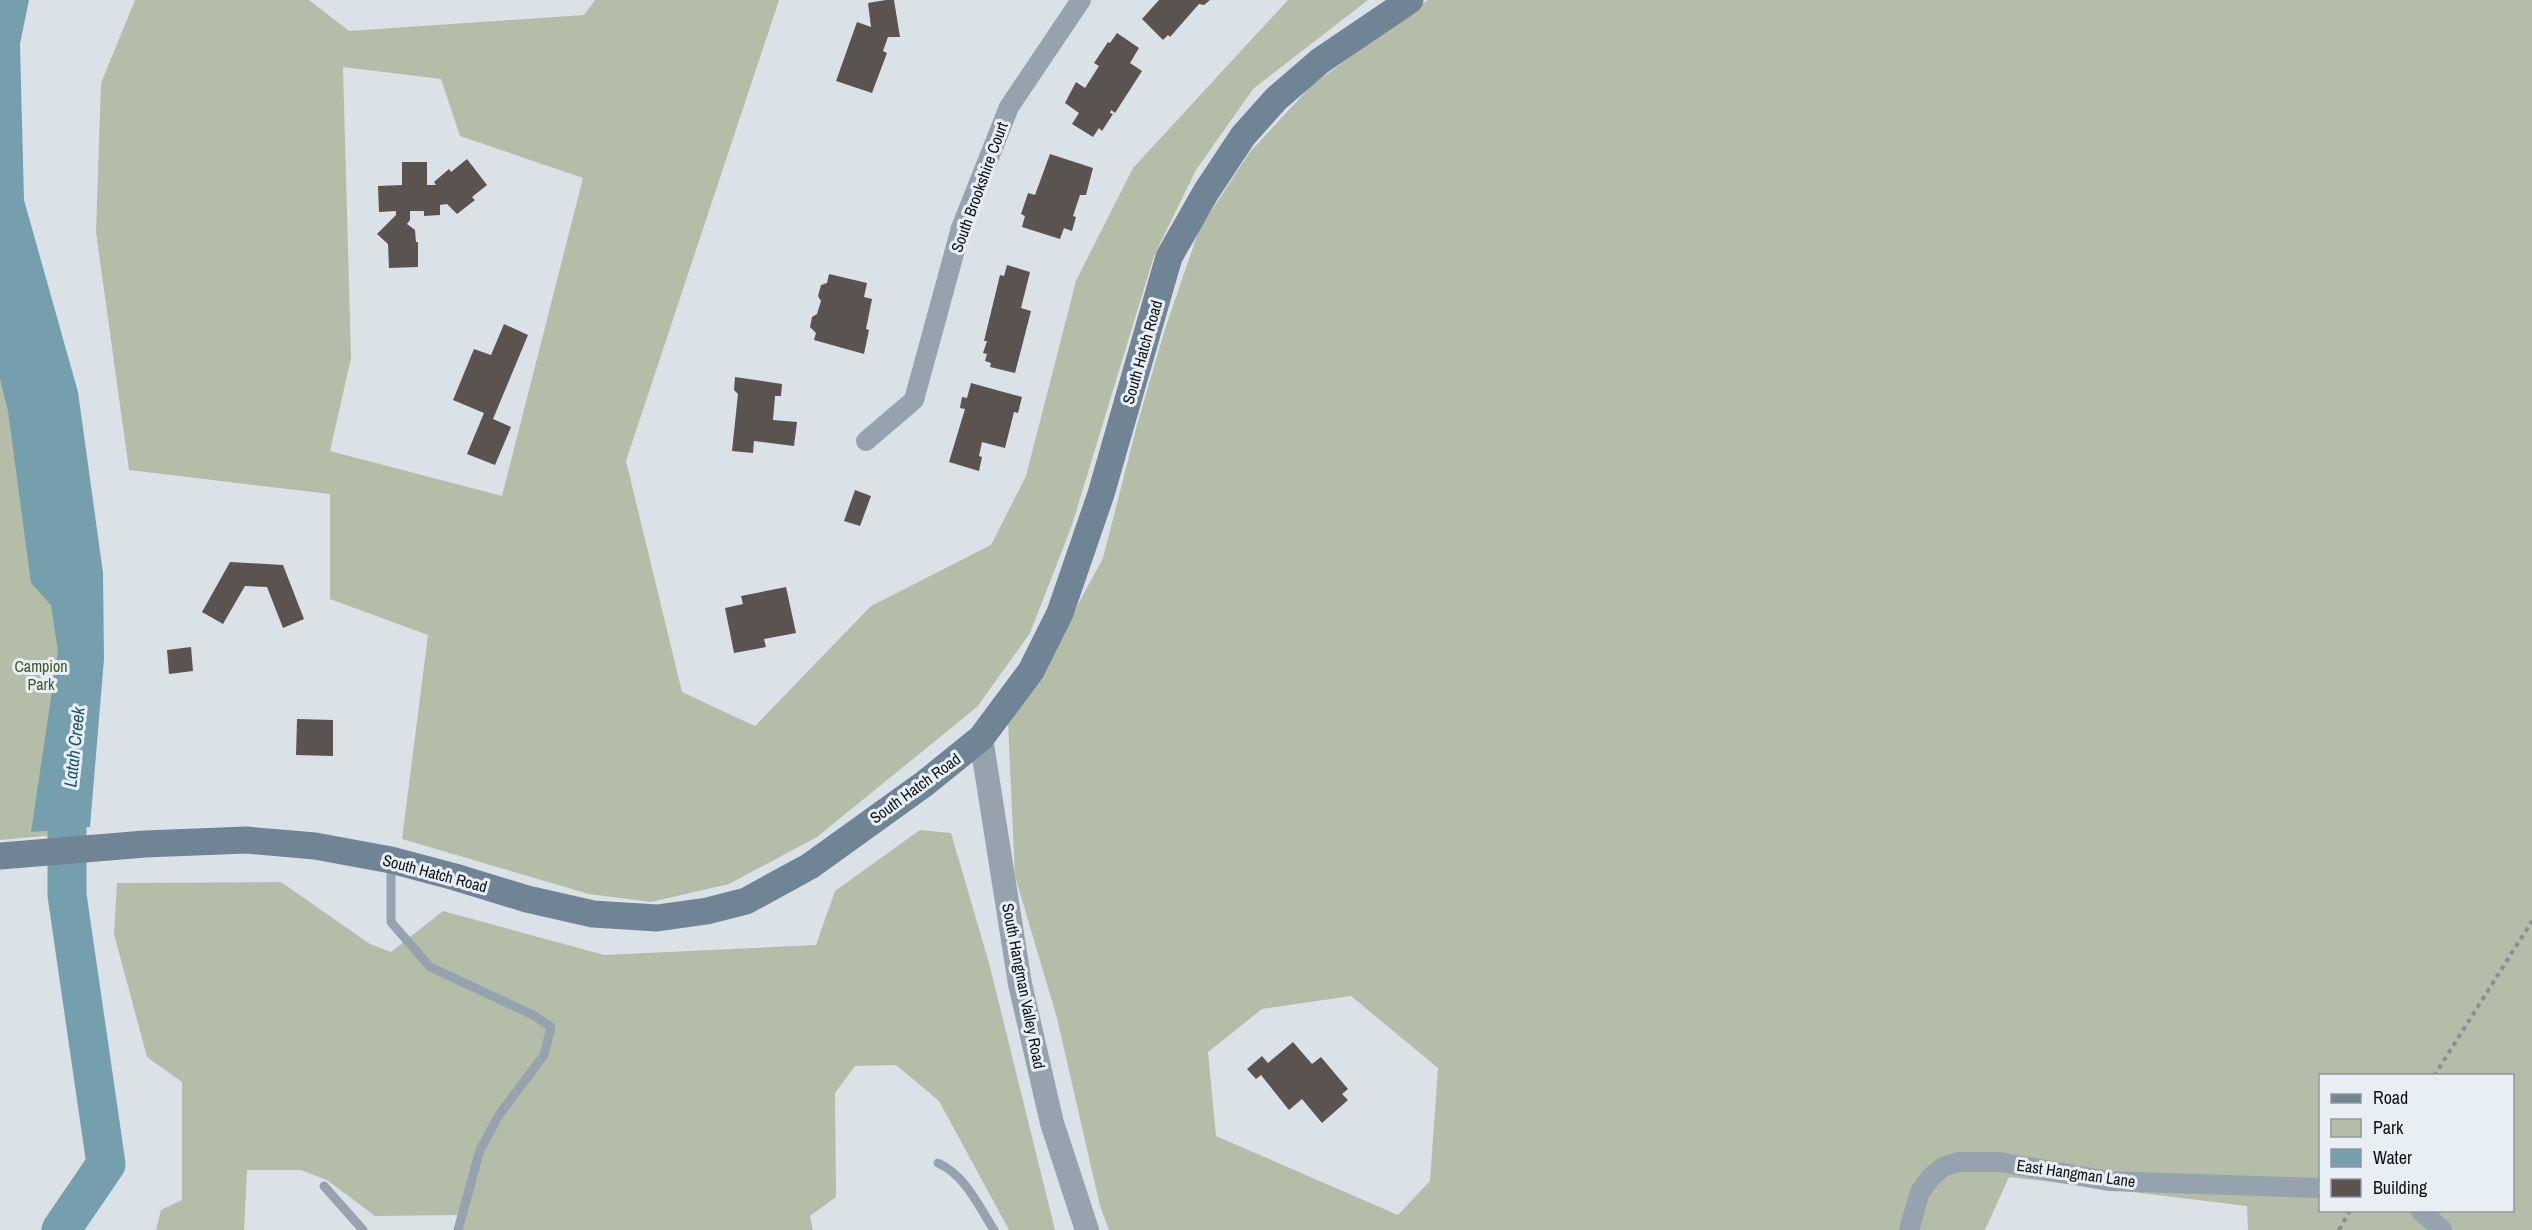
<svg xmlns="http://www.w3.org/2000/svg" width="2532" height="1230" font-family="'Archivo Narrow',sans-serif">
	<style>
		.green { fill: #b4bda8; fill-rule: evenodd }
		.water { fill: #759fad }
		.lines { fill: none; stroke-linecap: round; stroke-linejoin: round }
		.river { stroke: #759fad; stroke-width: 39 }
		.building { fill: #5b534f }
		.path { stroke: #898f94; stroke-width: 4; stroke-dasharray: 4.5 4.5; stroke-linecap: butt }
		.service { stroke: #96a3ae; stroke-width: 9 }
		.minor { stroke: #96a3ae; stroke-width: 20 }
		.tertiary { stroke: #96a3ae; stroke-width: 24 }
		.secondary { stroke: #718495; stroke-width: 27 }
		.labels { text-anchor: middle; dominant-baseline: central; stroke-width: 6; stroke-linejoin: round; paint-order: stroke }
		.street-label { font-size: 16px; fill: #0f1214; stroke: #e7eff5 }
		.park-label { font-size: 16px; fill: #445723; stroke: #e7eff5 }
		.water-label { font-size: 18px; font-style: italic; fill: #1b5465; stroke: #e7eff5 }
	</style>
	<rect width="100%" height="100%" fill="#dae2e8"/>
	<g class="green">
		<path d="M135,0H309L349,31L584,15L595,0H779L626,461L682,692L755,726L871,606L991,545L1026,476L1076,281L1133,168L1288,0H1368L1253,89L1196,170L1154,256L1072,525L1030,633L977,707L817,837L729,884L651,902L589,894L402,839L428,635L330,599V494L129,470L96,232L101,83ZM343,67L441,79L460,136L583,178L502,496L330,451L351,358Z"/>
		<path d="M1428,0H2532V1230H2248L2247,1206L2009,1177L1985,1230H1109L1100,1206L1057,1018L1015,876L1008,722L1061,636L1103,558L1137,425L1165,329L1199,230L1249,153L1312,85ZM1351,996L1438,1068L1430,1181L1398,1215L1216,1136L1208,1052L1262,1009ZM2320,1076H2512V1210H2320Z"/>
		<path d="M0,221L84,646L79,833L0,840Z"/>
		<path d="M920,830L951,833L989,963L1055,1230H1009L939,1101L896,1065L855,1066L835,1093L836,1197L810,1216L813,1230H460L464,1215L375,1216L327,1180L301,1170H247L244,1230H156L161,1210L182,1200V1082L147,1057L114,934L117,883L281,882L370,944L391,952L443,911L604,955L816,945L835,891Z"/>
	</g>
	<path class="water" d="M0,0H29L20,44L24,200L78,392L103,573L104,659L90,827L31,832L58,651L51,605L31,583L8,411L0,379Z"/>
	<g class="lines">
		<path class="river" d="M61,1230L106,1164L67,895V819L71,775"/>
	</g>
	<g class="building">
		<path d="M886,0H894L900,37H888L883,51L887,53L872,93L836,81L857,22L871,27L868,3Z"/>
		<path d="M1159,0H1210L1204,5L1199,4L1170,37L1168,35L1163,40L1142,19Z"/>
		<path d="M1117,33L1139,48L1130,63L1142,71L1115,113L1111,110L1110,113L1113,114L1102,131L1099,128L1093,137L1072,124L1079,113L1065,103L1076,82L1085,88L1099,66L1094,63L1108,42L1110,43Z"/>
		<path d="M1050,154L1093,168L1086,195H1080L1073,216L1076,217L1072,231L1064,228L1060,239L1022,227L1025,216L1021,214L1028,193L1035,195Z"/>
		<path d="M467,159L487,185L472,197L475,200L457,214L447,204L440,205V215L424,216V211H410V220L407,224L415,230L416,242H418V267L389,268L388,244L377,234L396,215V211L379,212L378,186L402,185V162H427V185H436L434,182L449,169L451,172Z"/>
		<path d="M1007,265L1030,272L1021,308L1031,311L1015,373L990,367L991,363L985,361L987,354L983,353L987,341H984L1000,275L1004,276Z"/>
		<path d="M829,274L867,283L864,297L872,299L866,329L869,330L864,354L814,340L816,333L810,327L812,317L817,314L821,301L818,296L821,285L827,283Z"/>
		<path d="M504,324L528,335L493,419L511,427L495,465L467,454L484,413L453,400L474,349L491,355Z"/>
		<path d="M735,377L782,384L781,396H775L773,420L797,422L794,446L754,441L753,453L732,451L738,394L734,390Z"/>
		<path d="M971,383L1022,397L1018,413L1014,412L1005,448L982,442L979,456L982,457L979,471L949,462L965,409L960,408L962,397L967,398Z"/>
		<path d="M855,490L871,496L860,526L844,521Z"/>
		<path d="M230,562L283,565L304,619L283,628L267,587L245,586L223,624L202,612Z"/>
		<path d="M786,587L796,633L764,639L766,647L734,653L725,608L743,604L741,596Z"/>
		<path d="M191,647L193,671L169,674L167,650Z"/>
		<path d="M297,719L333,720V756L296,755Z"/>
		<path d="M1293,1042L1312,1064L1321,1057L1348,1089L1342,1094L1348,1100L1322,1123L1302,1099L1289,1110L1261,1075L1256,1079L1247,1069L1262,1056L1268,1063Z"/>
	</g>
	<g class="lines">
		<g class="path">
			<path d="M2434,1076L2532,921"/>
			<path d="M2339,1230L2350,1210"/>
		</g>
		<g class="service">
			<path d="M391,863V922L430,967L533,1015L551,1027L544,1055L499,1115L480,1150L458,1230"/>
			<path d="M938,1163C965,1175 978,1205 994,1230"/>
			<path d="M324,1186L363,1230"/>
		</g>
		<g class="minor">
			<path d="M866,441L914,400L961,228L1009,107L1081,0"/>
			<path d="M2420,1210L2442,1230"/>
			<path d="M1909,1230L1920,1192L1931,1177L1943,1167L1958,1162H1999L2109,1181L2320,1188"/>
		</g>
		<path class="tertiary" d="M981,738L1020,984L1052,1123L1087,1230"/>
		<path class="secondary" d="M0,856L145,844L246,840L315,846L391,860L455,877L527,899L593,914L657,918L707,911L746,901L810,866L924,784L981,738L1031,671L1060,613L1101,494L1169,257L1206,192L1243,136L1276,99L1320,61L1410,0"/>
	</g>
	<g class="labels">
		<g class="street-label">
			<text transform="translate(979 187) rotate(-70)">South Brookshire Court</text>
			<text transform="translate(1142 352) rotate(-74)">South Hatch Road</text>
			<text transform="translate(915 788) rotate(-36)">South Hatch Road</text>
			<text transform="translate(435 873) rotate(15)">South Hatch Road</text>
			<text transform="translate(1024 986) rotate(79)">South Hangman Valley Road</text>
			<text transform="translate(2076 1173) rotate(8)">East Hangman Lane</text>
		</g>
		<g class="park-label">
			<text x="41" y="666">Campion<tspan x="41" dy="18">Park</tspan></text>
		</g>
		<g class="water-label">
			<text transform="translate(74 747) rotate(-84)">Latah Creek</text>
		</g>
	</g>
	<rect x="2319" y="1074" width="195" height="138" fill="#e7eff5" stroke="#91979b" stroke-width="1.5"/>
	<rect x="2331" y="1094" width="30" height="9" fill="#718495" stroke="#91979b" stroke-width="1.5"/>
	<text x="2373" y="1104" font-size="18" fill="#0f1214">Road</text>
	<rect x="2331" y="1119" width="30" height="18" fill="#b4bda8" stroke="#91979b" stroke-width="1.5"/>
	<text x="2373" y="1134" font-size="18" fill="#0f1214">Park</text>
	<rect x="2331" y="1149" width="30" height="18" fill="#759fad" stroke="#91979b" stroke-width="1.5"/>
	<text x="2373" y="1164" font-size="18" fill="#0f1214">Water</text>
	<rect x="2331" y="1179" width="30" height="18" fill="#5b534f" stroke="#91979b" stroke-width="1.5"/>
	<text x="2373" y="1194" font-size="18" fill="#0f1214">Building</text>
</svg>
